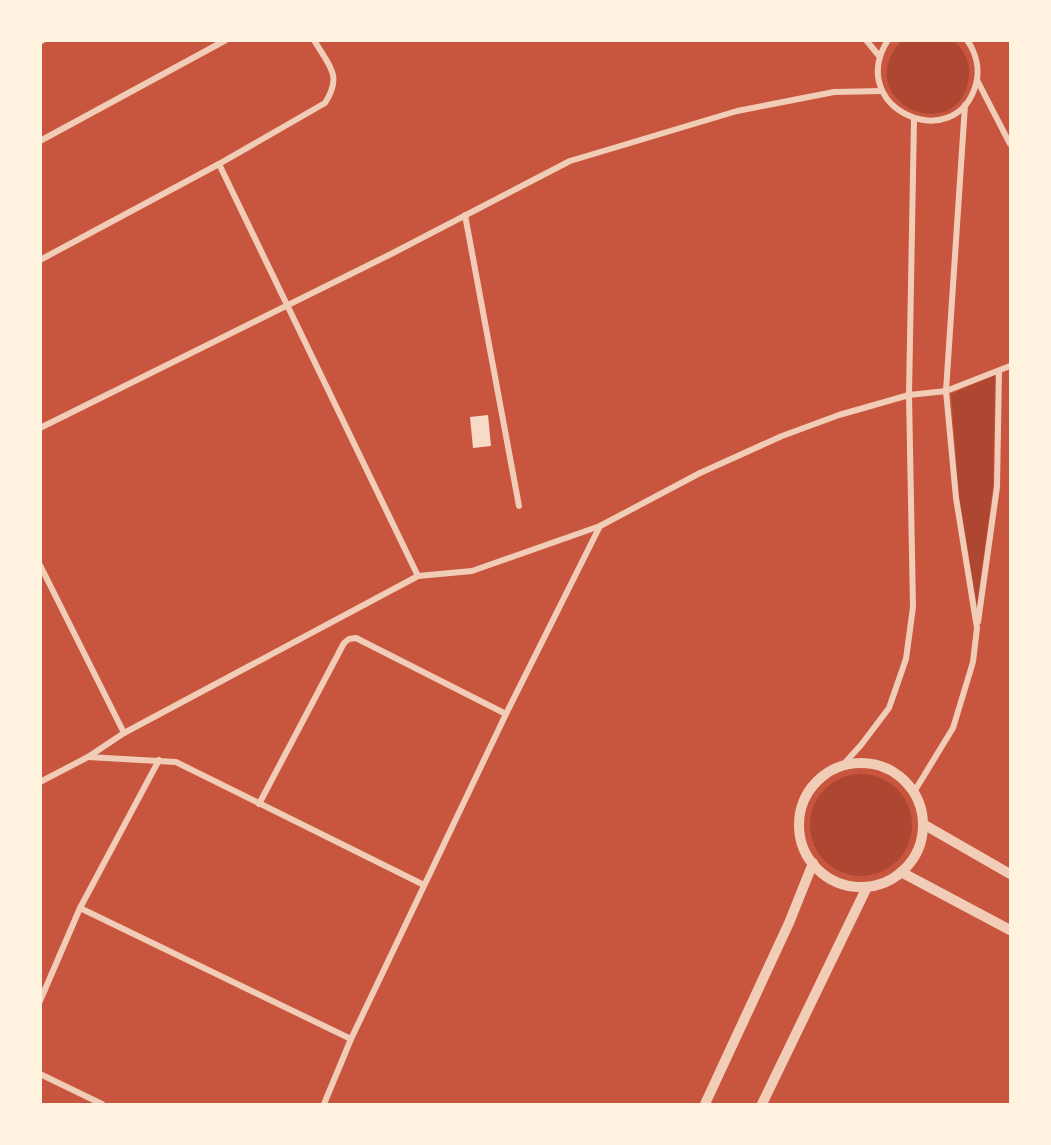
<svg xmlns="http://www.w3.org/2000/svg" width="1051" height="1145" font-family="Cabin,sans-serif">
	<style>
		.green { fill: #ae4732 }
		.building { fill: #f7dbc8 }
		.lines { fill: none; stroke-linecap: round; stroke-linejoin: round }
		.minor { stroke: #f1ccb7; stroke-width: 6 }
		.tertiary { stroke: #f1ccb7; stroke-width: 10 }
	</style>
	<rect width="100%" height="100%" fill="#c8553d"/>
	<g class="green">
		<path d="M902,40L954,41C966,51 972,66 968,82C954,148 848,100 902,40Z"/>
		<path d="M995,375L993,487L977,605L959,497L951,394Z"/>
		<circle cx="861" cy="825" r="51"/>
	</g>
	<path class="building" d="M488,415L491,446L473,448L470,417Z"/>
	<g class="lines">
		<g class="minor">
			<path d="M866,40L880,57"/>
			<path d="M888,40C844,109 956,157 976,84C980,69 976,53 967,40"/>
			<path d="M40,42L43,40"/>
			<path d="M977,80L1010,144"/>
			<path d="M40,141L226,40"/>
			<path d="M219,164L418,576"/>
			<path d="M465,215L519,506"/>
			<path d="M40,260L219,164L325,103C343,75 329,66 314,40"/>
			<path d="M40,428L393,253L570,161L737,111L834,92L882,91"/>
			<path d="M40,565L124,733"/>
			<path d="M978,622L997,487L999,371"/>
			<path d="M88,757L176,762L424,885"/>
			<path d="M842,766L861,745L889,708L906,659L913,607L909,395L914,119"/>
			<path d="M40,782L88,757L124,733L418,576L472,571L600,526L700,473L782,436L839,415L909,395L946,391L1010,366"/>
			<path d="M914,792L953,728L973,662L977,628L956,498L946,391L965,105"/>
			<path d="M259,804L344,643L349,639L356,638L506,714"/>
			<path d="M80,908L351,1039"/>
			<path d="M40,1001L80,908L159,760"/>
			<path d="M40,1074L102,1104"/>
			<path d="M324,1104L351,1039L506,714L600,526"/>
		</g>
		<g class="tertiary">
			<circle cx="861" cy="825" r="62"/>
			<path d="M923,824L1010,874"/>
			<path d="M901,872L1010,930"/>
			<path d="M705,1104L789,923L813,863"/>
			<path d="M762,1104L867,887"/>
		</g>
	</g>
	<rect width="1051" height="1145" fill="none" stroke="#fff3e0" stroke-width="84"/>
</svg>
